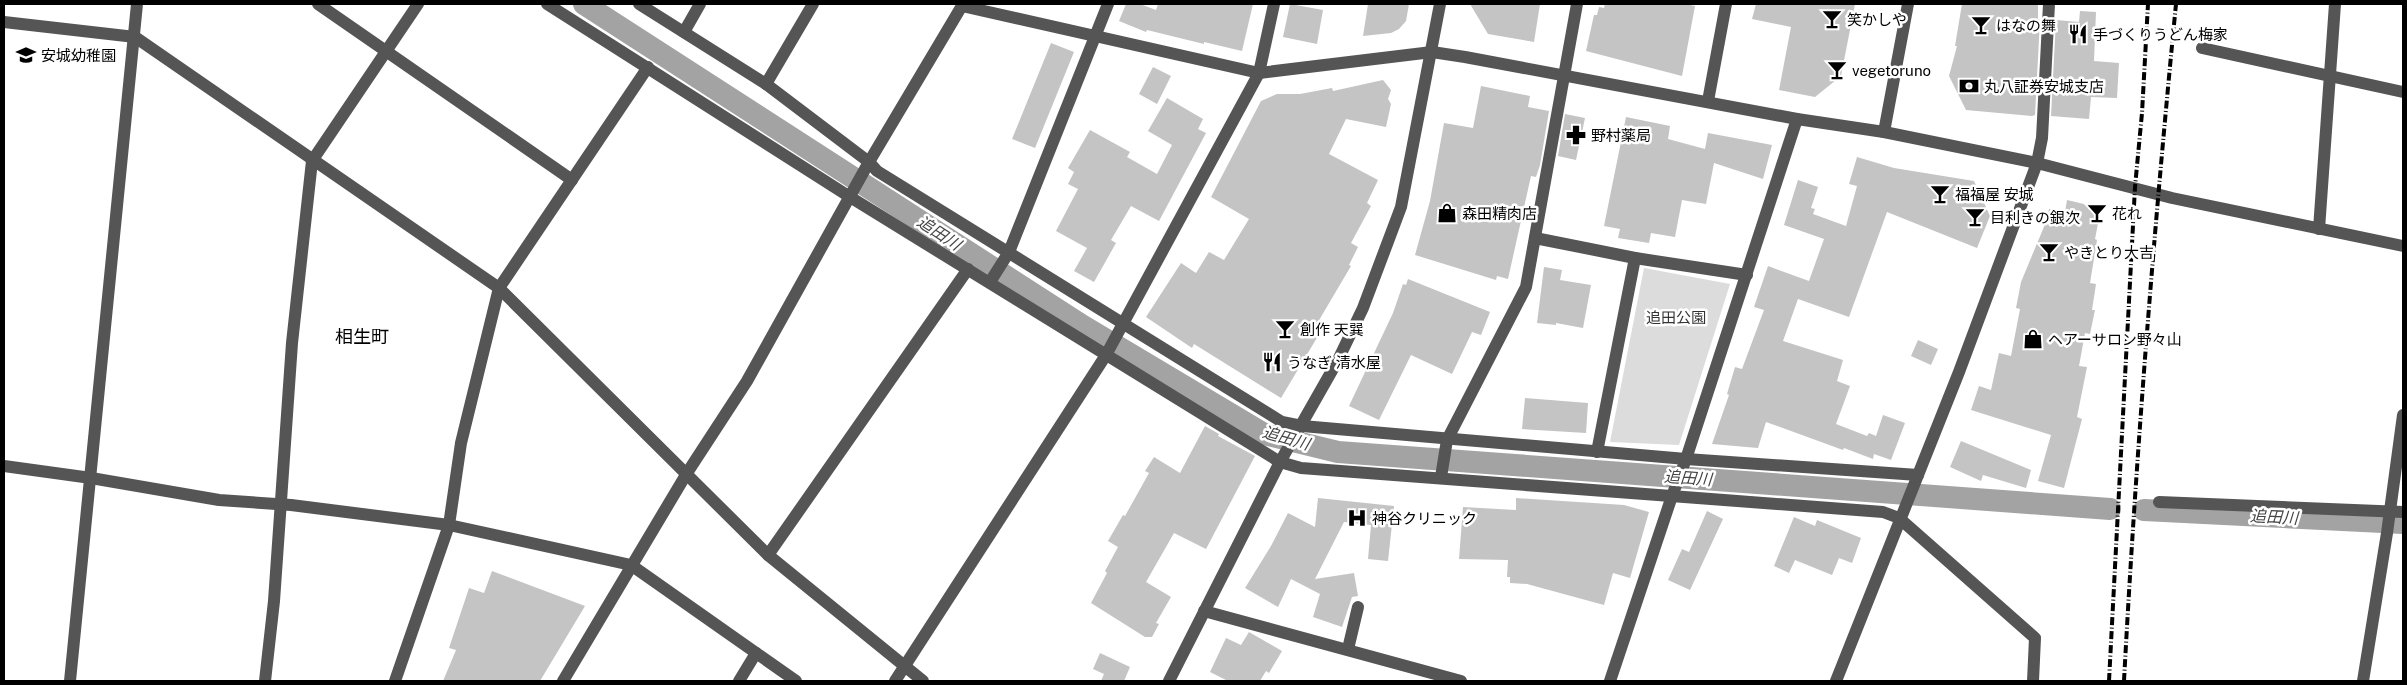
<svg xmlns="http://www.w3.org/2000/svg" width="2407" height="685" font-family="'Public Sans','Noto Sans JP',sans-serif">
	<style>
		.green { fill: #dcdcdc }
		.lines { fill: none; stroke-linecap: round; stroke-linejoin: round }
		.canal { stroke: #a3a3a3; stroke-width: 22 }
		.building { fill: #c4c4c4 }
		.minor { stroke: #555; stroke-width: 12 }
		.rail { stroke: #000; stroke-width: 4; stroke-dasharray: 8 2.5 1 2.5; stroke-linecap: butt }
		.labels { text-anchor: middle; dominant-baseline: central; stroke-width: 5; stroke-linejoin: round; paint-order: stroke }
		.poi-label { font-size: 15px; fill: #000; stroke: #fff; text-anchor: start }
		.park-label { font-size: 15px; fill: #333; stroke: #fff }
		.water-label { font-size: 16px; font-style: italic; fill: #444; stroke: #fff }
		.quarter-label { font-size: 18px; fill: #000; stroke: #fff }
	</style>
	<rect width="100%" height="100%" fill="#fff"/>
	<path class="green" d="M1644,268L1730,284L1679,445L1610,442Z"/>
	<g class="lines">
		<g class="canal">
			<path d="M584,4L1083,326L1264,434L1338,452L2110,509"/>
			<path d="M2144,510L2403,523"/>
		</g>
	</g>
	<g class="building">
		<path d="M1126,4H1140L1156,10L1158,4H1253L1242,51L1204,42V44L1147,30L1146,32L1119,21Z"/>
		<path d="M1290,4L1323,10L1317,44L1283,37Z"/>
		<path d="M1368,4H1409L1406,21L1399,29L1391,33L1363,36Z"/>
		<path d="M1470,4H1540L1534,42L1488,34Z"/>
		<path d="M1605,4H1686L1695,6L1682,76L1586,51L1594,15H1597L1599,7L1604,8Z"/>
		<path d="M1756,4H1855L1841,76L1815,97L1779,90L1791,27L1752,19Z"/>
		<path d="M1962,4H2038V19L2040,20L2035,115L2032,116L1966,110L1949,76L1957,46H1955Z"/>
		<path d="M2080,11L2096,12L2094,61L2119,63L2117,98L2091,97L2089,119L2051,116L2056,20L2079,22Z"/>
		<path d="M1051,43L1074,52L1035,148L1012,139Z"/>
		<path d="M1153,67L1171,76L1157,104L1139,94Z"/>
		<path d="M1383,80L1391,90L1388,99L1391,104L1386,127L1346,119L1329,154L1378,180L1367,203L1371,206L1351,243L1358,247L1349,265L1351,266L1315,327L1321,331L1281,398L1194,344L1192,348L1146,317L1181,263L1196,273L1209,252L1224,260L1249,219L1211,197L1261,101L1277,94H1300L1332,88L1333,91Z"/>
		<path d="M1481,86L1530,96L1528,107L1549,111L1540,165L1536,177L1531,176L1508,279L1497,276L1496,280L1415,255L1430,201L1444,123L1473,128Z"/>
		<path d="M1167,98L1203,119L1198,129L1206,133L1159,221L1131,206L1111,240L1116,243L1094,282L1074,271L1087,248L1056,231L1078,189L1068,184L1074,172L1068,168L1090,130L1130,152L1127,157L1157,174L1172,145L1148,131Z"/>
		<path d="M1565,114L1585,118L1576,160L1558,156Z"/>
		<path d="M1626,117L1670,126L1668,139L1705,149L1708,133L1772,145L1763,179L1714,163L1706,204L1682,200L1675,237L1651,233L1649,243L1618,238L1620,229L1604,226Z"/>
		<path d="M1857,157L1894,168L1974,181L1990,216L1977,248L1887,212L1849,317L1798,299L1783,341L1843,360L1837,381L1850,386L1836,424L1867,436L1869,433L1876,436L1883,415L1905,423L1891,460L1874,454L1873,459L1844,448L1843,450L1766,422L1758,448L1712,444L1729,395L1727,394L1735,367L1742,369L1764,310L1754,307L1768,266L1809,281L1824,239L1784,225L1798,180L1818,187L1811,208L1815,209L1813,214L1846,226L1857,186L1849,184Z"/>
		<path d="M2067,200L2101,208L2095,239L2097,240L2090,283L2096,284L2092,310H2095L2090,334L2085,333L2079,366L2087,367L2077,417L2082,419L2064,488L2038,481L2051,435L1971,410L1979,386L1991,390L1999,353L2011,356L2020,309L2016,308L2021,282L2046,222L2049,209L2065,212Z"/>
		<path d="M1544,267L1562,270L1560,280L1591,285L1583,328L1556,323V325L1537,323Z"/>
		<path d="M1408,279L1490,312L1481,335L1472,332L1452,374L1411,355L1379,420L1349,406L1393,313L1403,284L1406,285Z"/>
		<path d="M1918,340L1938,349L1931,365L1911,356Z"/>
		<path d="M1525,398L1588,403L1586,433L1522,429Z"/>
		<path d="M1205,426L1219,434L1218,436L1255,456L1206,549L1174,533L1146,582L1171,597L1156,623L1159,624L1152,637H1145L1091,603L1107,573L1105,571L1118,547L1108,541L1123,515L1125,516L1149,473L1145,471L1154,457L1180,473Z"/>
		<path d="M1961,441L2031,470L2026,488L1983,475L1981,481L1950,467Z"/>
		<path d="M1318,498L1394,506L1388,561L1368,559L1371,525L1344,522L1315,579L1354,573L1358,596L1352,597L1342,627L1313,617L1320,594L1291,579L1278,607L1245,588L1271,546L1288,513L1315,527Z"/>
		<path d="M1516,498L1624,505L1649,512L1630,578L1613,573L1604,605L1527,584L1510,583V577H1507L1508,560L1459,559L1463,507L1516,510Z"/>
		<path d="M1707,511L1723,519L1690,590L1668,580L1682,549L1689,552Z"/>
		<path d="M1794,517L1815,526L1817,520L1861,538L1852,563L1839,558L1832,575L1795,560L1789,573L1774,566Z"/>
		<path d="M492,571L585,606L540,681H443L456,650L449,648L469,588L484,593Z"/>
		<path d="M1249,632L1282,651L1269,673L1266,671L1260,681H1228L1210,672L1226,638L1241,645Z"/>
		<path d="M1100,653L1130,667L1124,681H1101L1104,674L1093,669Z"/>
	</g>
	<g class="lines">
		<g class="minor">
			<path d="M318,4L572,180"/>
			<path d="M547,4L850,197L1280,462L1301,468L1883,512L1899,518L2035,638L2033,681"/>
			<path d="M639,4L766,84L869,162L877,171L1282,422L1302,426L1686,459L1918,475"/>
			<path d="M962,6L1259,73L1432,52L1465,57L1797,119L1884,132L2037,163L2172,198L2403,246"/>
			<path d="M4,22L135,37L499,288L768,555L923,681"/>
			<path d="M684,32L700,4"/>
			<path d="M2202,48L2403,92"/>
			<path d="M766,84L813,4"/>
			<path d="M1708,101L1726,4"/>
			<path d="M1884,132L1908,4"/>
			<path d="M2319,229L2335,4"/>
			<path d="M1535,238L1635,258L1747,275"/>
			<path d="M990,282L1009,252L1108,4"/>
			<path d="M1597,452L1635,258"/>
			<path d="M4,466L91,478L219,500L291,505L449,525L631,565L796,681"/>
			<path d="M1441,477L1447,440L1526,287L1577,4"/>
			<path d="M2159,502L2403,512"/>
			<path d="M768,555L968,269"/>
			<path d="M1204,611L1461,681"/>
			<path d="M1348,649L1358,607"/>
			<path d="M70,681L137,4"/>
			<path d="M265,681L274,601L292,343L312,161L418,4"/>
			<path d="M395,681L449,525L461,443L499,288L648,67"/>
			<path d="M563,681L687,473L747,381L869,162L963,4"/>
			<path d="M739,681L756,653"/>
			<path d="M895,681L1106,355L1259,73L1274,4"/>
			<path d="M1169,681L1280,462L1338,360L1363,308L1401,207L1440,4"/>
			<path d="M1610,681L1672,496L1686,459L1797,119"/>
			<path d="M1836,681L1959,372L2037,163L2042,138L2049,4"/>
			<path d="M2363,681L2387,533L2403,415"/>
		</g>
		<g class="rail">
			<path d="M2109,681L2135,187L2142,113L2148,4"/>
			<path d="M2124,681C2136,455 2154,229 2176,4"/>
		</g>
	</g>
	<defs>
		<symbol id="bar-bare" viewBox="-9 -9 18 18"><path d="M-6-5H6L.8 .8V4.5H3.5V6h-7V4.5H-.8V.8Z" fill="#000" stroke="#fff" stroke-width="2.5" paint-order="stroke"/></symbol>
		<symbol id="restaurant-bare" viewBox="-9 -9 18 18"><path d="M-5-6h1v4h1v-4h1v4h1v-4h1v5L-1.5 .5V6h-2V.5L-5-1ZM5-6V6H3V1.5H1.5Q1.5-4 5-6Z" fill="#000" stroke="#fff" stroke-width="2.5" paint-order="stroke"/></symbol>
		<symbol id="school-bare" viewBox="-9 -9 18 18"><path d="M0-5L7-2L0 1L-7-2ZM-4 1L0 2.5L4 1V4Q0 6-4 4Z" fill="#000" stroke="#fff" stroke-width="2.5" paint-order="stroke"/></symbol>
		<symbol id="bank-bare" viewBox="-9 -9 18 18"><path d="M-6-4H6V4H-6ZM0-2.3a2.3 2.3 0 1 0 0 4.6a2.3 2.3 0 1 0 0-4.6Z" fill="#000" stroke="#fff" stroke-width="2.5" paint-order="stroke"/></symbol>
		<symbol id="pharmacy-bare" viewBox="-9 -9 18 18"><path d="M-2-6h4v4h4v4h-4v4h-4v-4h-4v-4h4Z" fill="#000" stroke="#fff" stroke-width="2.5" paint-order="stroke"/></symbol>
		<symbol id="shop-bare" viewBox="-9 -9 18 18"><path d="M-5-2.5h2.3a2.7 3.5 0 0 1 5.4 0H5L5.5 6h-11ZM-1.5-2.5h3a1.5 2.3 0 0 0-3 0Z" fill="#000" stroke="#fff" stroke-width="2.5" paint-order="stroke"/></symbol>
		<symbol id="hospital-bare" viewBox="-9 -9 18 18"><path d="M-5-5h3v3.5h4V-5h3V5h-3V1.5h-4V5h-3Z" fill="#000" stroke="#fff" stroke-width="2.5" paint-order="stroke"/></symbol>
	</defs>
	<g fill-rule="evenodd">
		<use href="#bar-bare" x="1818" y="5" width="28" height="28"/>
		<use href="#bar-bare" x="1967" y="11" width="28" height="28"/>
		<use href="#restaurant-bare" x="2064" y="20" width="28" height="28"/>
		<use href="#school-bare" x="12" y="41" width="28" height="28"/>
		<use href="#bar-bare" x="1823" y="56" width="28" height="28"/>
		<use href="#bank-bare" x="1955" y="72" width="28" height="28"/>
		<use href="#pharmacy-bare" x="1562" y="121" width="28" height="28"/>
		<use href="#bar-bare" x="1926" y="180" width="28" height="28"/>
		<use href="#shop-bare" x="1433" y="199" width="28" height="28"/>
		<use href="#bar-bare" x="2083" y="199" width="28" height="28"/>
		<use href="#bar-bare" x="1961" y="203" width="28" height="28"/>
		<use href="#bar-bare" x="2035" y="238" width="28" height="28"/>
		<use href="#bar-bare" x="1271" y="315" width="28" height="28"/>
		<use href="#shop-bare" x="2019" y="325" width="28" height="28"/>
		<use href="#restaurant-bare" x="1258" y="348" width="28" height="28"/>
		<use href="#hospital-bare" x="1343" y="504" width="28" height="28"/>
	</g>
	<g class="labels">
		<g class="poi-label">
			<text x="1847" y="19">笑かしや</text>
			<text x="1996" y="25">はなの舞</text>
			<text x="2093" y="34">手づくりうどん梅家</text>
			<text x="41" y="55">安城幼稚園</text>
			<text x="1852" y="70">vegetoruno</text>
			<text x="1984" y="86">丸八証券安城支店</text>
			<text x="1591" y="135">野村薬局</text>
			<text x="1955" y="194">福福屋 安城</text>
			<text x="1462" y="213">森田精肉店</text>
			<text x="2112" y="213">花れ</text>
			<text x="1990" y="217">目利きの銀次</text>
			<text x="2064" y="252">やきとり大吉</text>
			<text x="1300" y="329">創作 天巽</text>
			<text x="2048" y="339">ヘアーサロン野々山</text>
			<text x="1287" y="362">うなぎ 清水屋</text>
			<text x="1372" y="518">神谷クリニック</text>
		</g>
		<g class="park-label">
			<text x="1676" y="317">追田公園</text>
		</g>
		<g class="water-label">
			<text transform="translate(939 233) rotate(33)">追田川</text>
			<text transform="translate(1286 438) rotate(16)">追田川</text>
			<text transform="translate(1688 478) rotate(4)">追田川</text>
			<text transform="translate(2274 517) rotate(3)">追田川</text>
		</g>
		<g class="quarter-label">
			<text x="362" y="336">相生町</text>
		</g>
	</g>
	<rect width="2407" height="685" fill="none" stroke="#000000" stroke-width="10"/>
</svg>
